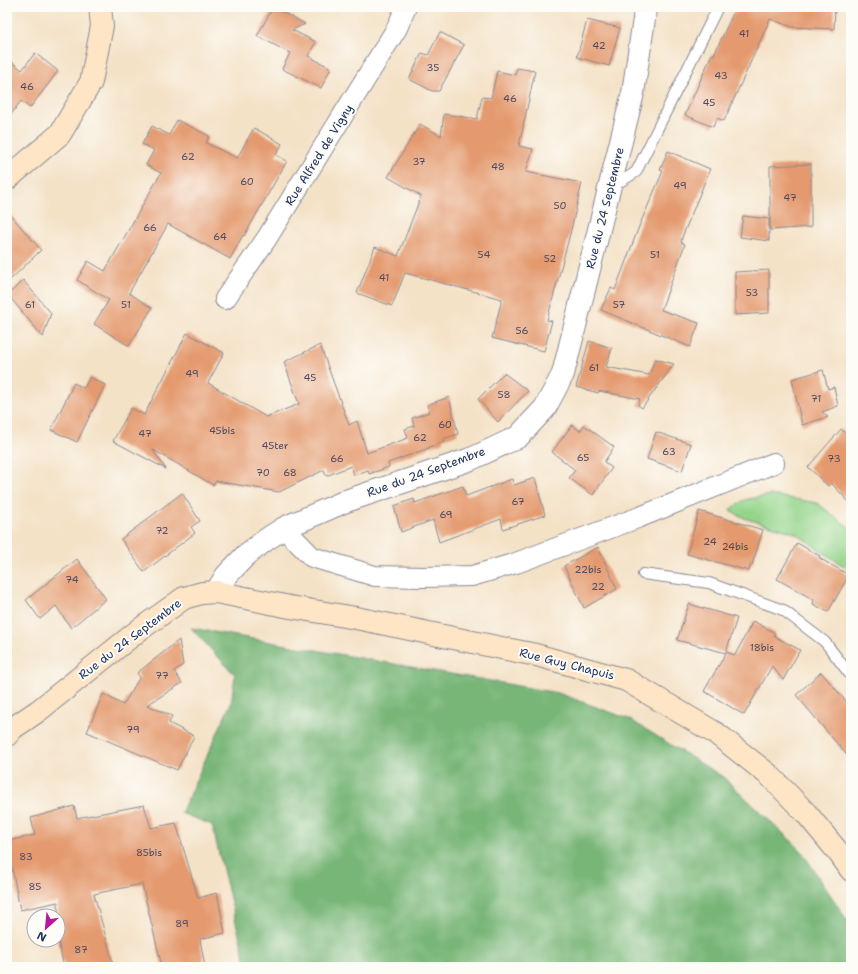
<svg xmlns="http://www.w3.org/2000/svg" width="858" height="974" font-family="'Shantell Sans',sans-serif">
	<style>
		.green { fill: #95d58b; stroke: #588274 }
		.forest { fill: #78b677; stroke: #4a726a }
		.building { fill: #e49a6e }
		.lines { fill: none; stroke-linecap: round; stroke-linejoin: round }
		.service-casing { stroke: #888892; stroke-width: 12 }
		.minor-casing { stroke: #888892; stroke-width: 22 }
		.tertiary-casing { stroke: #888892; stroke-width: 24 }
		.secondary-casing { stroke: #888892; stroke-width: 24 }
		.service { stroke: #fff; stroke-width: 10 }
		.minor { stroke: #fff; stroke-width: 20 }
		.tertiary { stroke: #fff; stroke-width: 22 }
		.secondary { stroke: #fde5c5; stroke-width: 22 }
		.labels { text-anchor: middle; dominant-baseline: central; stroke-width: 4; stroke-linejoin: round; paint-order: stroke }
		.number-label { font-size: 10px; fill: #4d4a62 }
		.street-label { font-size: 12px; fill: #1b2f5e; stroke: #fdfcf7 }
	</style>
	<rect width="100%" height="100%" fill="#fdfcf7"/>
	<filter id="ink" filterUnits="userSpaceOnUse"><feTurbulence type="fractalNoise" baseFrequency=".025" numOctaves="2"/><feDisplacementMap in="SourceGraphic" scale="8" xChannelSelector="R" yChannelSelector="G"/><feConvolveMatrix kernelMatrix="1 2 1 2 8 2 1 2 1" color-interpolation-filters="sRGB"/></filter>
	<filter id="wash" filterUnits="userSpaceOnUse"><feTurbulence type="fractalNoise" baseFrequency=".012" numOctaves="4" result="noise"/><feDisplacementMap in="SourceGraphic" scale="16" xChannelSelector="R" yChannelSelector="G"/><feGaussianBlur stdDeviation="0.9" result="paint"/><feColorMatrix in="noise" values="0 0 0 0 0 0 0 0 0 0 0 0 0 0 0 0 0 1.4 0 .05"/><feComposite in="paint" operator="in"/></filter>
	<g filter="url(#wash)">
		<rect width="100%" height="100%" fill="#f4e2c7"/>
		<path class="green" d="M770,495L817,503L851,529V571L795,533L744,518L730,510L744,500Z"/>
		<path class="forest" d="M191,628L558,693L629,719L723,777L800,849L851,926V967H247L212,825L181,813L231,703L235,675Z"/>
		<g id="blocks">
			<g class="building">
				<path d="M273,7L305,24L292,30L316,42L308,56L331,68L321,88L282,69L290,53L257,36Z"/>
				<path d="M736,7H835L834,29L792,27L770,19L724,121L717,118L713,127L685,115L712,54L714,55Z"/>
				<path d="M587,20L620,28L609,66L577,57Z"/>
				<path d="M440,32L464,45L439,91H432L409,79L422,53L428,55Z"/>
				<path d="M35,53L58,71L30,108L21,101L7,120V58L22,70Z"/>
				<path d="M517,68L535,71L519,146L533,149L526,172L582,183L570,234L547,320L552,321L544,351L492,338L502,299L405,273L392,306L357,293L375,247L398,256L421,196L388,177L420,124L441,136L444,114L477,119L482,97L491,98L497,71L515,75Z"/>
				<path d="M177,120L209,136L206,143L237,158L254,128L282,144L276,155L287,161L244,236L243,235L230,259L168,224L129,293L152,308L129,346L94,324L109,300L77,280L88,261L105,271L161,173L146,165L154,150L142,144L152,126L169,135Z"/>
				<path d="M668,151L710,169L683,235L681,242L685,244L661,310L699,323L690,347L601,310L611,288L615,290L640,224L663,171L660,170Z"/>
				<path d="M811,164V227L770,230V166Z"/>
				<path d="M7,211L41,250L7,283Z"/>
				<path d="M743,216L769,219V241L740,237Z"/>
				<path d="M769,270V313L735,315V272Z"/>
				<path d="M23,280L51,313L43,337L8,295Z"/>
				<path d="M187,333L224,353L208,383L266,417L299,404L284,362L320,345L349,425L357,421L367,453L408,438L405,429L414,426L412,418L429,412L427,405L449,397L458,434L443,439L444,442L429,447V448L388,463L389,467L369,474L368,470L354,475L351,466L326,476L324,470L279,492L216,481L213,485L152,449L166,469L113,441L131,408L144,415Z"/>
				<path d="M589,341L612,348L606,367L649,375L655,359L674,364L642,408L638,405L640,399L599,391L598,393L576,387Z"/>
				<path d="M823,370L828,389L834,387L838,406L822,412L828,417L802,425L792,379Z"/>
				<path d="M504,373L528,391L498,422L478,399Z"/>
				<path d="M90,377L105,385L77,442L51,430L74,383L84,388Z"/>
				<path d="M572,425L580,431L584,425L614,447L604,462L612,468L593,495L569,478L575,470L552,452Z"/>
				<path d="M841,429L851,439V504L831,483L828,486L808,467Z"/>
				<path d="M656,432L691,444L682,471L647,459Z"/>
				<path d="M535,478L545,515L503,529L501,519L439,542L433,520L401,532L394,506L414,499L415,503L463,486L466,496L512,479L514,485Z"/>
				<path d="M182,493L200,521L191,527L195,533L144,572L121,539Z"/>
				<path d="M699,511L763,530L752,565L751,564L749,571L687,554Z"/>
				<path d="M797,543L820,556L819,558L849,575L828,612L813,604L814,600L777,579Z"/>
				<path d="M598,547L617,589L584,608L564,566Z"/>
				<path d="M77,559L106,599L71,628L56,606L40,619L26,600Z"/>
				<path d="M689,604L737,618L726,652L735,655L753,621L775,633L774,636L800,650L783,680L772,666L744,715L704,691L726,653L677,640Z"/>
				<path d="M179,640L183,665L174,671L182,683L147,705L172,716L169,723L194,736L177,770L87,732L103,694L123,705L140,677L137,673Z"/>
				<path d="M821,672L851,707V760L796,695Z"/>
				<path d="M144,805L151,828L176,823L198,898L217,893L225,933L200,939L205,967H162L142,884L94,894L114,967H64L58,941V902L20,910L7,841L35,835L31,818L74,806L77,818Z"/>
			</g>
		</g>
	</g>
	<g filter="url(#ink)">
		<use href="#blocks" fill-opacity="0" stroke="#888892" stroke-width="1"/>
		<g class="lines">
			<defs>
				<g id="service">
					<path d="M612,187L636,172L718,7"/>
					<path d="M643,574L709,583L783,610L825,642L851,676"/>
				</g>
				<g id="minor">
					<path d="M225,299L267,238L397,28L406,7"/>
					<path d="M284,528L312,557L375,576L422,577L472,576L516,563L640,517L774,463"/>
				</g>
				<path id="tertiary" d="M216,592L226,576L246,555L267,539L284,528L346,501L471,459L518,437L545,408L563,374L633,93L644,19L645,7"/>
				<g id="secondary">
					<path d="M7,179L60,134L91,82L102,26L100,7"/>
					<path d="M7,735L13,728L38,711L139,630L184,598L202,593L216,592L290,607L356,618L536,655L626,680L717,734L769,775L806,813L839,853L851,870"/>
				</g>
			</defs>
			<use href="#service" class="service-casing"/>
			<use href="#minor" class="minor-casing"/>
			<use href="#tertiary" class="tertiary-casing"/>
			<use href="#secondary" class="secondary-casing"/>
			<use href="#service" class="service"/>
			<use href="#minor" class="minor"/>
			<use href="#tertiary" class="tertiary"/>
			<use href="#secondary" class="secondary"/>
		</g>
	</g>
	<g class="labels">
		<g class="number-label">
			<text x="744" y="33">41</text>
			<text x="599" y="45">42</text>
			<text x="433" y="67">35</text>
			<text x="721" y="75">43</text>
			<text x="27" y="86">46</text>
			<text x="510" y="98">46</text>
			<text x="709" y="102">45</text>
			<text x="188" y="156">62</text>
			<text x="419" y="161">37</text>
			<text x="498" y="166">48</text>
			<text x="247" y="181">60</text>
			<text x="680" y="185">49</text>
			<text x="790" y="197">47</text>
			<text x="560" y="205">50</text>
			<text x="150" y="227">66</text>
			<text x="220" y="236">64</text>
			<text x="484" y="254">54</text>
			<text x="655" y="254">51</text>
			<text x="550" y="258">52</text>
			<text x="384" y="277">41</text>
			<text x="752" y="292">53</text>
			<text x="30" y="304">61</text>
			<text x="126" y="304">51</text>
			<text x="619" y="304">57</text>
			<text x="522" y="330">56</text>
			<text x="594" y="367">61</text>
			<text x="192" y="373">49</text>
			<text x="310" y="377">45</text>
			<text x="504" y="394">58</text>
			<text x="816" y="398">71</text>
			<text x="445" y="424">60</text>
			<text x="222" y="430">45bis</text>
			<text x="145" y="433">47</text>
			<text x="420" y="437">62</text>
			<text x="275" y="445">45ter</text>
			<text x="669" y="451">63</text>
			<text x="583" y="457">65</text>
			<text x="337" y="458">66</text>
			<text x="834" y="458">73</text>
			<text x="263" y="472">70</text>
			<text x="290" y="472">68</text>
			<text x="518" y="501">67</text>
			<text x="446" y="514">69</text>
			<text x="162" y="530">72</text>
			<text x="710" y="541">24</text>
			<text x="735" y="546">24bis</text>
			<text x="588" y="569">22bis</text>
			<text x="72" y="579">74</text>
			<text x="598" y="586">22</text>
			<text x="762" y="647">18bis</text>
			<text x="162" y="675">77</text>
			<text x="133" y="729">79</text>
			<text x="149" y="852">85bis</text>
			<text x="26" y="856">83</text>
			<text x="35" y="886">85</text>
			<text x="182" y="923">89</text>
			<text x="81" y="949">87</text>
		</g>
		<g class="street-label">
			<text transform="translate(319 155) rotate(-58)">Rue Alfred de Vigny</text>
			<text transform="translate(605 208) rotate(-76)">Rue du 24 Septembre</text>
			<text transform="translate(426 472) rotate(-20)">Rue du 24 Septembre</text>
			<text transform="translate(130 639) rotate(-37)">Rue du 24 Septembre</text>
			<text transform="translate(567 664) rotate(14)">Rue Guy Chapuis</text>
		</g>
	</g>
	<rect width="858" height="974" fill="none" stroke="#fdfcf7" stroke-width="24"/>
	<g transform="translate(46 928) rotate(207)"><circle r="19" fill="#fdfcf7" stroke="#a3aaba"/>
	<path d="M0-3L7 15L0 10L-7 15Z" fill="#b5179e"/>
	<text y="-6" font-size="11" font-weight="bold" text-anchor="middle" fill="#1b2f5e">N</text>
	</g>
</svg>
